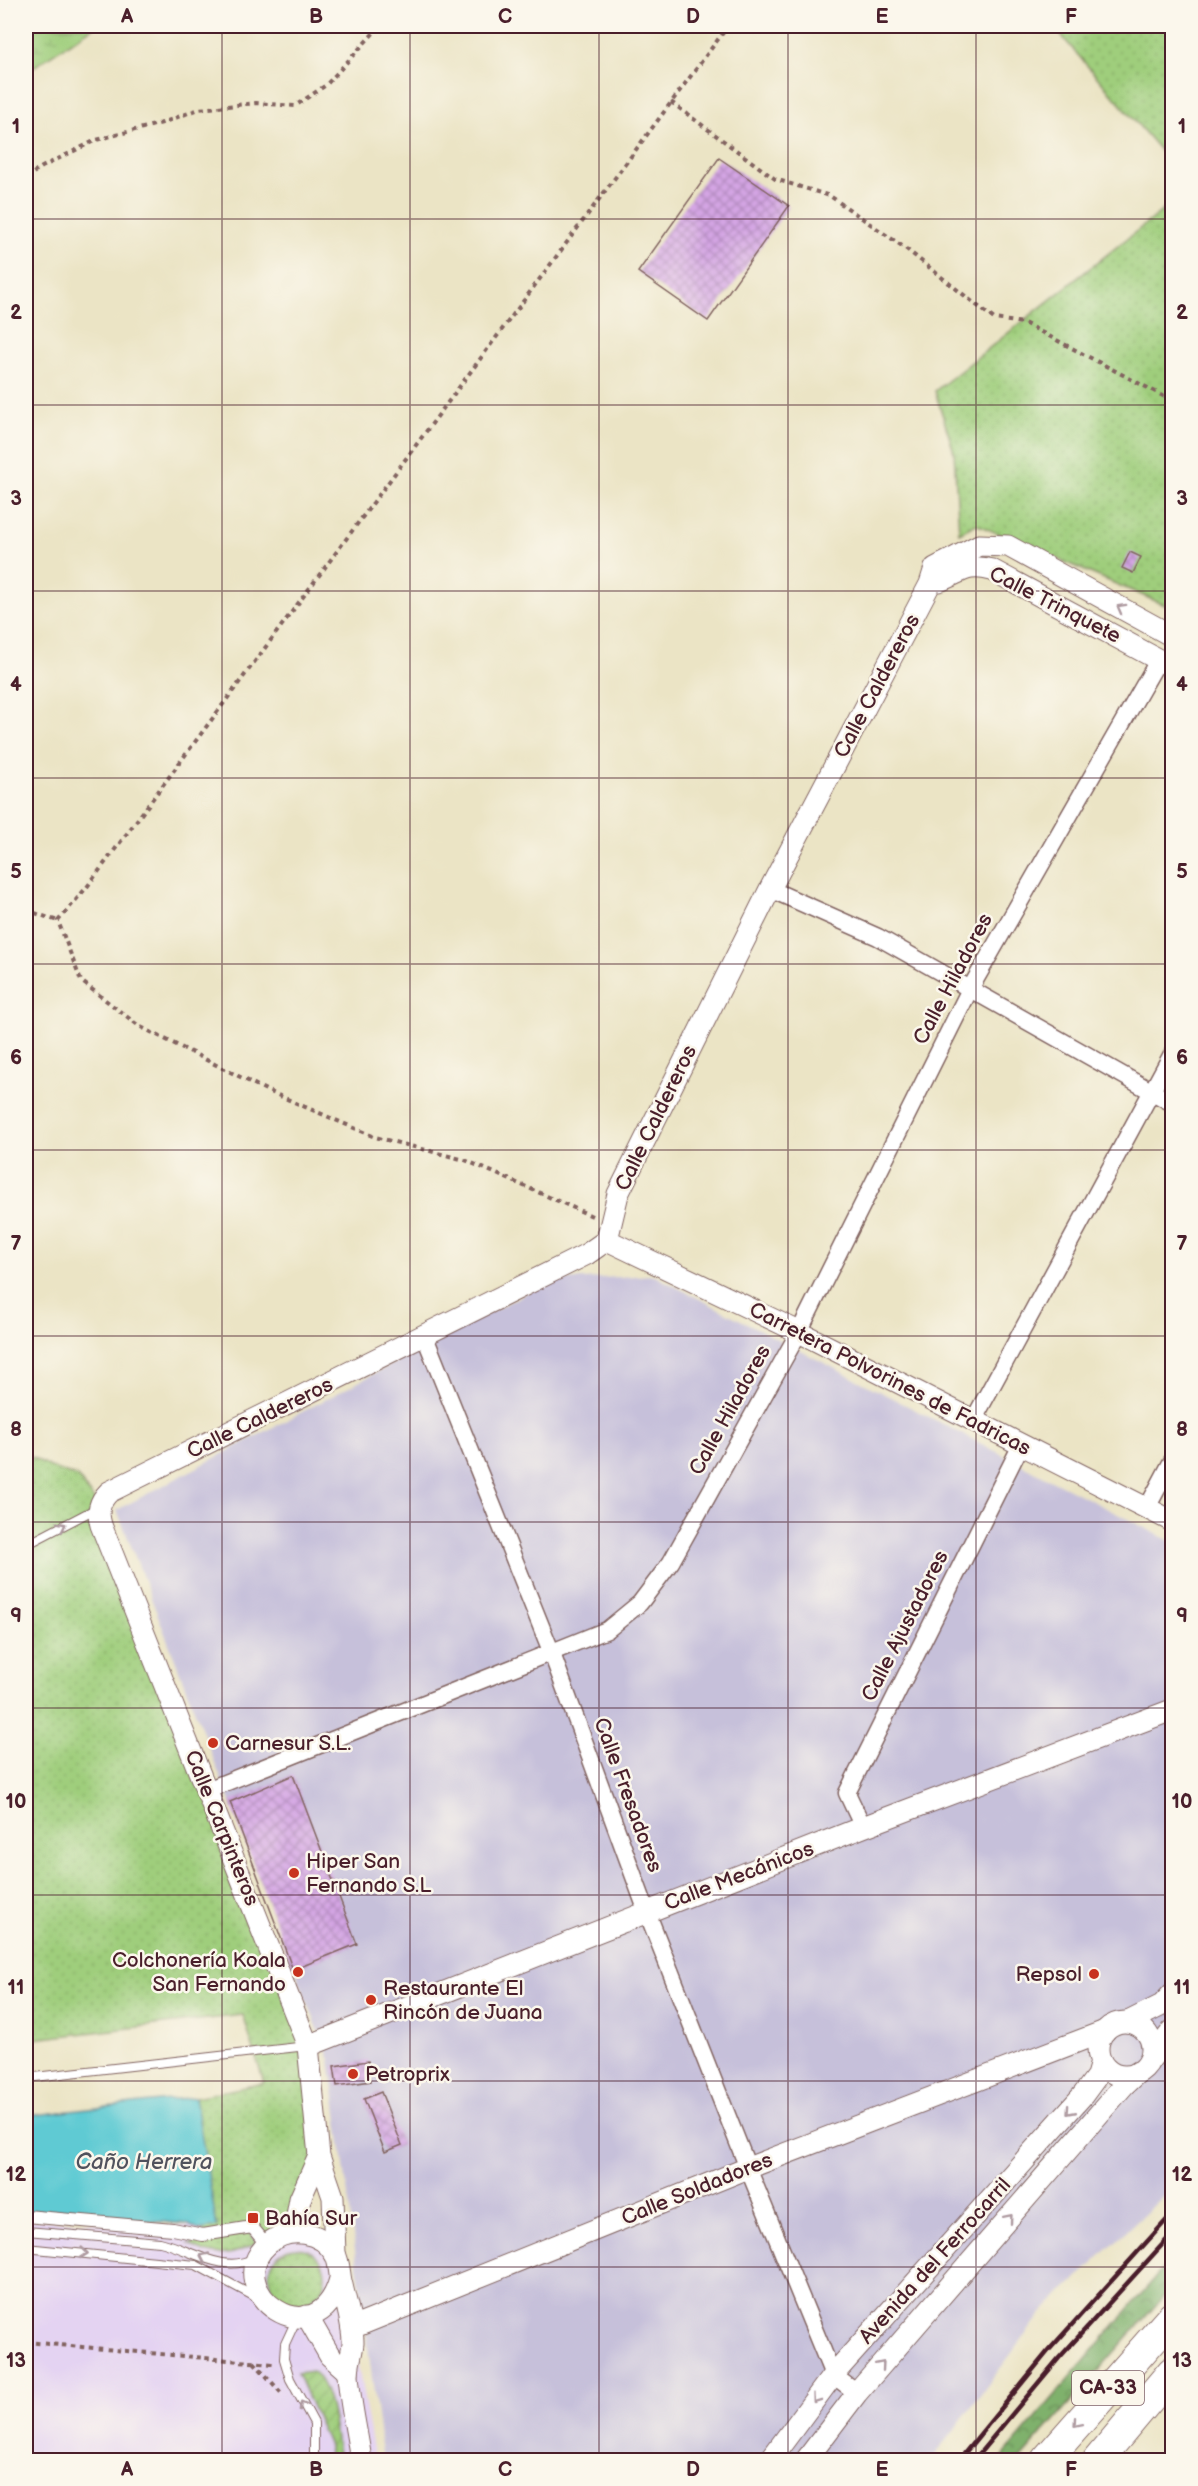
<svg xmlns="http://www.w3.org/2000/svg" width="1198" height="2486" font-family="'Balsamiq Sans',sans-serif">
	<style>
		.built { fill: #e4d3f2 }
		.industrial { fill: #c6c0da }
		.grass { fill: url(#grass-dots); stroke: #747654; stroke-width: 1.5 }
		.forest { fill: url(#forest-crowns); stroke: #64684c; stroke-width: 1.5 }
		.wetland { fill: url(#wetland-marsh); stroke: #747654; stroke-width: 1.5 }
		.garden { fill: url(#garden-furrows); stroke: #747654; stroke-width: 1.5 }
		.water { fill: #5ecad3; stroke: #54747f; stroke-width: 1.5 }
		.building { fill: url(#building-cross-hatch) }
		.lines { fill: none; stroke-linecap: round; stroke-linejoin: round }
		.service-casing { stroke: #826461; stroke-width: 10 }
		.pedestrian-casing { stroke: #826461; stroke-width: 14 }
		.minor-casing { stroke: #826461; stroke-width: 19 }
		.tertiary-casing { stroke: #826461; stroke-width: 23 }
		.motorway-casing { stroke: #826461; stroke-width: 32 }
		.path { stroke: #826461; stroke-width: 4; stroke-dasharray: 4.5 4.5; stroke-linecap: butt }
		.service { stroke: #fff; stroke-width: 8 }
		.pedestrian { stroke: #fff; stroke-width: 12 }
		.minor { stroke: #fff; stroke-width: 16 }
		.tertiary { stroke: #fff; stroke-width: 21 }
		.motorway { stroke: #fff; stroke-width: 30 }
		.rail { stroke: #4a1f2b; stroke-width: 4.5 }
		.oneway { stroke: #ae9aa0 }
		.grid { fill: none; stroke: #4a1f2b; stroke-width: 1.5; stroke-opacity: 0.55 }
		.poi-dot { fill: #c8321e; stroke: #fbf7ec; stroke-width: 2 }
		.labels { text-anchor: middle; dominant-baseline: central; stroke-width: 5; stroke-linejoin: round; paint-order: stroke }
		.shield { fill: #fbf7ec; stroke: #7f6065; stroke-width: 1.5 }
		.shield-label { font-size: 20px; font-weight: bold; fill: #4a1f2b }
		.street-label { font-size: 21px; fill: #4a1f2b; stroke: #fbf7ec }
		.poi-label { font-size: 21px; fill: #4a1f2b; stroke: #fbf7ec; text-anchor: start }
		.water-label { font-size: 22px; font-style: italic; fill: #50525d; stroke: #fbf7ec }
		.neatline { fill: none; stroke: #4a1f2b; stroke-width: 2 }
		.grid-label { font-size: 20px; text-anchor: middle; font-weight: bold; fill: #4a1f2b }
	</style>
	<defs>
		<pattern id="grass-dots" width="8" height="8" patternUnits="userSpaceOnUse" patternTransform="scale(1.5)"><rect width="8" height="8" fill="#9fce7c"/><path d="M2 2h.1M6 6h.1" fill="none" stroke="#8ab06b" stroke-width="1.8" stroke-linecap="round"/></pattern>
		<pattern id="forest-crowns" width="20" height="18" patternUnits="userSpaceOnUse" patternTransform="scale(1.5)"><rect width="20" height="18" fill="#7fb16c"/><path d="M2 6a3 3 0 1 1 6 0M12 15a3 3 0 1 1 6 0" fill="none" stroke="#6a8f59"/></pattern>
		<pattern id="wetland-marsh" width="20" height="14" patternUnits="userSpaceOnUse" patternTransform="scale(1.5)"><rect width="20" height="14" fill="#9fce7c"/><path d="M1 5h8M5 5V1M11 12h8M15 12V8" fill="none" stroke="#8ab06b"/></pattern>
		<pattern id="garden-furrows" width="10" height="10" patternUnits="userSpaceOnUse" patternTransform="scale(1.5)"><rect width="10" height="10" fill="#9fce7c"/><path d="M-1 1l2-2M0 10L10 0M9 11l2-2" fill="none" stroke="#8ab06b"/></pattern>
		<pattern id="building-cross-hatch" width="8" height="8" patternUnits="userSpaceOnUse" patternTransform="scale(1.5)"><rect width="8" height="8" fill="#d4a5e4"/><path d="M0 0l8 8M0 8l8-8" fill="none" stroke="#ae86b9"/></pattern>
	</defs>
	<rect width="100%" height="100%" fill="#fbf7ec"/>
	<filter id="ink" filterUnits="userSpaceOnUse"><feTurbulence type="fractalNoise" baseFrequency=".0167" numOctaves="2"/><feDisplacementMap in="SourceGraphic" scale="12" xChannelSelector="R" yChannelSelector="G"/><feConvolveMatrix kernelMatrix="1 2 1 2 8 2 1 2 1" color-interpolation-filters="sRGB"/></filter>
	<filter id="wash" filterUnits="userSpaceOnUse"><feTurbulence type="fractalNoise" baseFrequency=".008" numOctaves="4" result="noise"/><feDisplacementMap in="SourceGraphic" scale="24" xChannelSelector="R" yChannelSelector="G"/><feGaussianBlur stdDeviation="1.35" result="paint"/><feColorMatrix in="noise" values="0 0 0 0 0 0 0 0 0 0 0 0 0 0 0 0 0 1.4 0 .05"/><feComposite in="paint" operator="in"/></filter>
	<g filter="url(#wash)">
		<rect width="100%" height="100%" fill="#ebe4c5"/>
		<path class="built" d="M26,2220L334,2232L375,2460H26Z"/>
		<path class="industrial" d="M653,1275L1172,1542V2188L1045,2309L931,2460H383L330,2060L117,1510L549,1281Z"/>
		<g class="grass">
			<path d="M1053,26H1172V164Z"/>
			<path d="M1172,203V608L976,524L959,533L954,452L935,391Z"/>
			<path d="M26,1454L52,1468L78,1477L99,1507L308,2046L319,2156L294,2232L250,2233L257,2242C233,2257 213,2260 189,2244L244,2234L203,2235L195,2097L264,2083L243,2015L26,2040Z"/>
			<circle cx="297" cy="2276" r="28"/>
		</g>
		<path class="forest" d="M1172,2258V2287L1019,2460H1000Z"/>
		<path class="wetland" d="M26,26H95L26,72Z"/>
		<path class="garden" d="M312,2371C332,2385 335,2437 339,2460H328L329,2446L297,2373Z"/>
		<path class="water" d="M195,2097L217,2227L198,2230L187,2224L26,2211V2116Z"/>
		<g id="blocks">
			<g class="building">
				<path d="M719,158L789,206L708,321L638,272Z"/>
				<path d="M1130,552L1141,557L1133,573L1122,568Z"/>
				<path d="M293,1775L357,1944L293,1970L230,1802Z"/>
				<path d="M368,2061L371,2081L337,2086L334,2066Z"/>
				<path d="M381,2092L402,2145L385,2152L364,2099Z"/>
			</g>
		</g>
	</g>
	<g filter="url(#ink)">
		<use href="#blocks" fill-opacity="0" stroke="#826461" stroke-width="1.5"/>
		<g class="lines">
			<defs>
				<g id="service">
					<path d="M26,1545L97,1508"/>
					<path d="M26,2078L307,2046"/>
					<path d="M26,2231L160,2242C190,2249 224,2275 254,2258"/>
					<path d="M26,2248L196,2265L259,2299"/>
					<path d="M297,2318L285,2344L284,2359L290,2379L314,2423V2460"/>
					<path d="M1164,2460L1172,2457"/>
				</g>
				<path id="pedestrian" d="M26,2216L173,2229L203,2235L252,2227L267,2245"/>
				<g id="minor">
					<path d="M770,889L878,937L1172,1103"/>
					<path d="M425,1337L551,1651L647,1912L748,2168L833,2375L857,2393"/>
					<path d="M973,1421L1172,1054"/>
					<path d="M1147,1508L1172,1461"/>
					<path d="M207,1790L607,1630L640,1603L671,1562L799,1332L970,989L1159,659"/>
					<path d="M863,1827L847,1793L1021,1445"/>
				</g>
				<g id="tertiary">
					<path d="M939,581C962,573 965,563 992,570L1172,667"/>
					<path d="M607,1240L799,1332L1172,1521"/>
					<path d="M1128,2022L1162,2005L1172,1994"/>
					<circle cx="1125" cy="2049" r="27"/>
					<path d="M308,2046L863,1827L1172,1710"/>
					<path d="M1150,2060L1172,2031"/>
					<path d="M294,2232L300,2199L319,2156"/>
					<path d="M335,2254L333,2197L319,2156L308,2046L101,1525C97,1511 99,1502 109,1492L587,1254L607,1240L618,1194L770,889L930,584L935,568L979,545L1008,546L1172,636"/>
					<path d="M340,2279C317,2363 217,2289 268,2244C288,2226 321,2230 335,2254C340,2263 339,2275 342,2285C346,2304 353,2323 353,2343C352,2354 348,2364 348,2375C350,2403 357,2432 361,2460"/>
					<path d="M307,2316L330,2356L348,2372"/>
					<path d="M352,2328L748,2168L1105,2031"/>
					<path d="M770,2460L833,2375L1083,2095L1097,2076L1101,2062"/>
					<path d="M806,2460L857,2393L1124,2085L1138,2072"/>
				</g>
				<g id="motorway">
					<path d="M1046,2460L1172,2317"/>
					<path d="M1098,2460L1172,2372"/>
				</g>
			</defs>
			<use href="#service" class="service-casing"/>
			<use href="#pedestrian" class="pedestrian-casing"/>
			<use href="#minor" class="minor-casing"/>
			<use href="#tertiary" class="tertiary-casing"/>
			<use href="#motorway" class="motorway-casing"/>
			<g class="path">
				<path d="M671,102L775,179L830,196L905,248L994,319L1024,323L1167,398L1172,396"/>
				<path d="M26,178L42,167L96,140L162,123L199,109L256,103L295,106L326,85L380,26"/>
				<path d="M26,910L58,921"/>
				<path d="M592,1216L465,1160L375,1137L266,1090L139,1026L81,981L58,921L87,887L728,26"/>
				<path d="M26,2342L273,2364"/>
				<path d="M254,2362L283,2395"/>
			</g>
			<use href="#service" class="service"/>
			<use href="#pedestrian" class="pedestrian"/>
			<use href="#minor" class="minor"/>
			<use href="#tertiary" class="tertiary"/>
			<use href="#motorway" class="motorway"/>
			<g class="rail">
				<path d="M959,2460L1049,2350L1172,2214"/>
				<path d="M974,2460L1059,2358L1172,2234"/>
			</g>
		</g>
		<defs><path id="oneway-chevron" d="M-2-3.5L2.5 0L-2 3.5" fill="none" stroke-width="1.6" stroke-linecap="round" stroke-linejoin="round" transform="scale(1.5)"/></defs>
		<g class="oneway">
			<use href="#oneway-chevron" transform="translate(1121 608) rotate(-151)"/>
			<use href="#oneway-chevron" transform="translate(62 1526) rotate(-27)"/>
			<use href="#oneway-chevron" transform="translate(1070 2111) rotate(132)"/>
			<use href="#oneway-chevron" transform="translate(1009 2218) rotate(-49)"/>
			<use href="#oneway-chevron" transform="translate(84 2253) rotate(6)"/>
			<use href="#oneway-chevron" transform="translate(204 2257) rotate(-155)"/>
			<use href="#oneway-chevron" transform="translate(881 2365) rotate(-49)"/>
			<use href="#oneway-chevron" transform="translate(816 2399) rotate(126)"/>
			<use href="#oneway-chevron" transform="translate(303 2405) rotate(-119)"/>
			<use href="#oneway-chevron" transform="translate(1077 2423) rotate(131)"/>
		</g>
	</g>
	<path class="grid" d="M222,26V2460M410,26V2460M599,26V2460M788,26V2460M976,26V2460M26,219H1172M26,405H1172M26,591H1172M26,778H1172M26,964H1172M26,1150H1172M26,1336H1172M26,1522H1172M26,1708H1172M26,1895H1172M26,2081H1172M26,2267H1172"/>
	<g class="poi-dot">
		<circle cx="213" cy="1743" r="6"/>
		<circle cx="294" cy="1873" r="6"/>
		<circle cx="298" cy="1972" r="6"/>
		<circle cx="1094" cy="1974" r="6"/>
		<circle cx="371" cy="2000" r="6"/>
		<circle cx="353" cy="2074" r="6"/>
		<rect x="247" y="2212" width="12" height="12" rx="3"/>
	</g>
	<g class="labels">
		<rect class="shield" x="1072" y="2371" width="72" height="34" rx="4.5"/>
		<g class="shield-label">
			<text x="1108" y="2388">CA-33</text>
		</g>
		<g class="street-label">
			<text transform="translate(1055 605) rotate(27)">Calle Trinquete</text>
			<text transform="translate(877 686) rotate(-62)">Calle Caldereros</text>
			<text transform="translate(953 979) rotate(-62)">Calle Hiladores</text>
			<text transform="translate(656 1118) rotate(-64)">Calle Caldereros</text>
			<text transform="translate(890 1379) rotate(27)">Carretera Polvorines de Fadricas</text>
			<text transform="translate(730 1410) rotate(-61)">Calle Hiladores</text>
			<text transform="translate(260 1418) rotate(-26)">Calle Caldereros</text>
			<text transform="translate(905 1626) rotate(-63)">Calle Ajustadores</text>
			<text transform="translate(628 1795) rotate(70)">Calle Fresadores</text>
			<text transform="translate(222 1828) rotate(68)">Calle Carpinteros</text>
			<text transform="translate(739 1876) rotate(-21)">Calle Mecánicos</text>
			<text transform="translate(697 2189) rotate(-22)">Calle Soldadores</text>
			<text transform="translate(935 2261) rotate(-48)">Avenida del Ferrocarril</text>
		</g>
		<g class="poi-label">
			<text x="225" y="1743">Carnesur S.L.</text>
			<text x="306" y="1861">Hiper San<tspan x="306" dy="24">Fernando S.L</tspan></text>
			<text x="286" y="1960" text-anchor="end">Colchonería Koala<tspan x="286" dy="24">San Fernando</tspan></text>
			<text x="1082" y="1974" text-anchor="end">Repsol</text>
			<text x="383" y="1988">Restaurante El<tspan x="383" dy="24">Rincón de Juana</tspan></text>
			<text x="365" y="2074">Petroprix</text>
			<text x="265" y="2218">Bahía Sur</text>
		</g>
		<g class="water-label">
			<text x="144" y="2162">Caño Herrera</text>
		</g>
	</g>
	<rect width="1198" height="2486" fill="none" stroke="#fbf7ec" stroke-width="66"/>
	<rect x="33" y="33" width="1132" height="2420" class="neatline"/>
	<g class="grid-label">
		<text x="127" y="23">A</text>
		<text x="316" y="23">B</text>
		<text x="505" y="23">C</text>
		<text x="693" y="23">D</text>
		<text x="882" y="23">E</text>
		<text x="1071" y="23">F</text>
		<text x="16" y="133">1</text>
		<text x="1182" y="133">1</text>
		<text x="16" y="319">2</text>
		<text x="1182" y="319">2</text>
		<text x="16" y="505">3</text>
		<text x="1182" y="505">3</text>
		<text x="16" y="691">4</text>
		<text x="1182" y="691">4</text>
		<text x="16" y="878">5</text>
		<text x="1182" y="878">5</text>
		<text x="16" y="1064">6</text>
		<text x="1182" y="1064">6</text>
		<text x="16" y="1250">7</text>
		<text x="1182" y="1250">7</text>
		<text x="16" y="1436">8</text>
		<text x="1182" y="1436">8</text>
		<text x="16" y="1622">9</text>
		<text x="1182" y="1622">9</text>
		<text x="16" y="1808">10</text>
		<text x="1182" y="1808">10</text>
		<text x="16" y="1994">11</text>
		<text x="1182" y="1994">11</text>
		<text x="16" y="2181">12</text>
		<text x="1182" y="2181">12</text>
		<text x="16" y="2367">13</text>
		<text x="1182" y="2367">13</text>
		<text x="127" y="2476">A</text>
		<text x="316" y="2476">B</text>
		<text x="505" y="2476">C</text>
		<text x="693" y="2476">D</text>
		<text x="882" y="2476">E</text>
		<text x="1071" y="2476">F</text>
	</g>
</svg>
